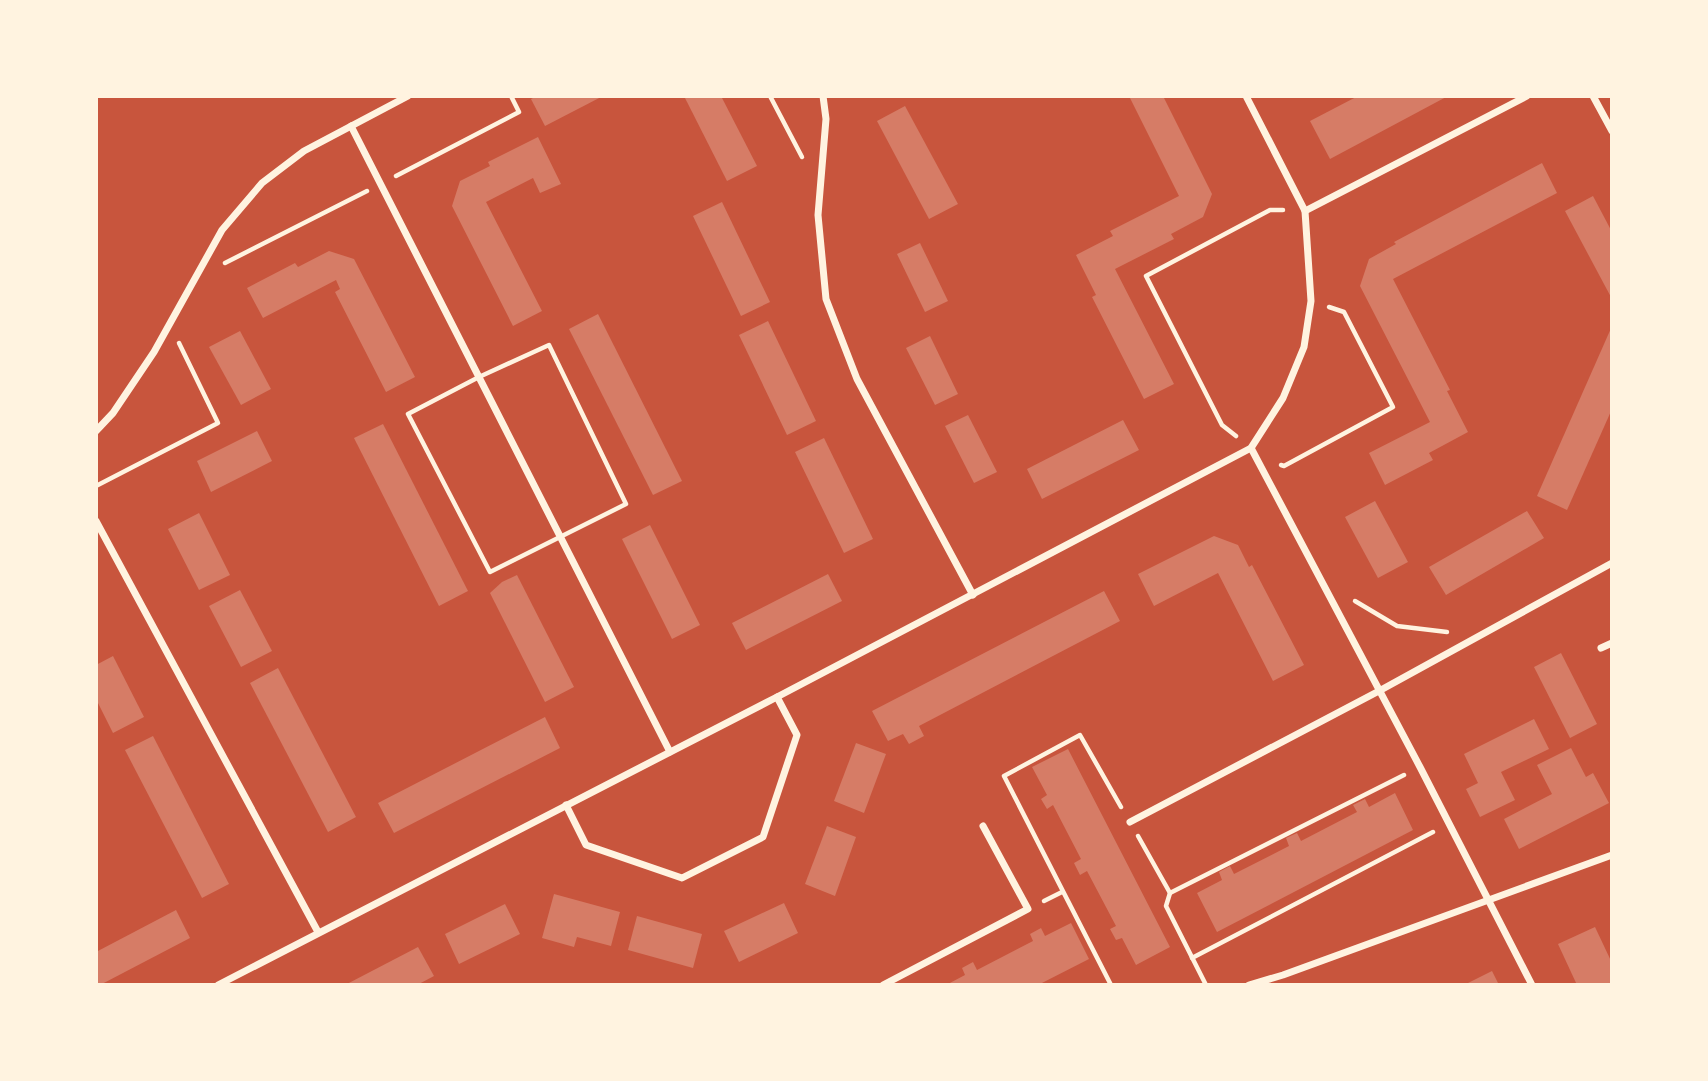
<svg xmlns="http://www.w3.org/2000/svg" width="1708" height="1081" font-family="Helvetica,sans-serif">
	<style>
		.building { fill: #d67c66 }
		.lines { fill: none; stroke-linecap: round; stroke-linejoin: round }
		.path { stroke: #fff3e0; stroke-width: 4.5 }
		.minor { stroke: #fff3e0; stroke-width: 7 }
	</style>
	<rect width="100%" height="100%" fill="#c8553d"/>
	<g class="building">
		<path d="M537,96H603L545,126L531,99Z"/>
		<path d="M684,96H721L757,166L727,181Z"/>
		<path d="M1129,96H1163L1212,194L1203,217L1171,234L1174,239L1115,269L1174,384L1144,399L1092,297L1096,295L1076,255L1113,236L1110,231L1179,196Z"/>
		<path d="M1358,96H1448L1330,159L1310,121Z"/>
		<path d="M905,106L958,204L929,219L877,121Z"/>
		<path d="M538,137L561,184L540,193L533,178L486,202L542,311L513,326L452,206L460,181L490,166L488,162Z"/>
		<path d="M1542,163L1557,193L1393,279L1450,390L1447,391L1468,432L1429,453L1433,460L1385,485L1369,453L1430,422L1360,286L1369,259L1396,244L1394,242Z"/>
		<path d="M1593,196L1612,232V299L1565,211Z"/>
		<path d="M722,202L770,302L741,316L693,216Z"/>
		<path d="M920,243L948,301L925,312L897,254Z"/>
		<path d="M329,251L354,259L415,377L386,392L335,292L340,289L336,280L263,318L247,288L295,263L298,267Z"/>
		<path d="M598,314L682,481L653,495L569,329Z"/>
		<path d="M768,321L816,421L787,435L739,335Z"/>
		<path d="M1612,326V409L1567,510L1537,496Z"/>
		<path d="M240,331L271,389L241,405L209,347Z"/>
		<path d="M930,336L958,394L935,405L906,348Z"/>
		<path d="M968,415L997,472L974,483L945,426Z"/>
		<path d="M1123,420L1139,450L1042,499L1027,469Z"/>
		<path d="M383,424L468,591L439,606L354,438Z"/>
		<path d="M257,431L272,461L211,492L197,461Z"/>
		<path d="M824,438L873,539L844,553L795,452Z"/>
		<path d="M1375,501L1408,562L1378,578L1345,517Z"/>
		<path d="M1527,511L1544,538L1446,595L1429,567Z"/>
		<path d="M199,513L230,575L199,590L168,529Z"/>
		<path d="M650,525L700,625L672,639L622,539Z"/>
		<path d="M1214,536L1238,545L1249,567L1252,565L1304,665L1273,681L1218,573L1154,606L1138,574Z"/>
		<path d="M828,574L842,601L746,650L732,623Z"/>
		<path d="M517,575L574,687L545,702L490,593L502,582Z"/>
		<path d="M240,590L272,651L241,667L209,606Z"/>
		<path d="M1104,591L1120,621L919,726L924,736L909,744L903,734L888,741L872,711Z"/>
		<path d="M1561,653L1597,724L1570,738L1534,667Z"/>
		<path d="M113,656L144,717L113,733L96,699V665Z"/>
		<path d="M278,668L356,817L328,832L250,683Z"/>
		<path d="M545,717L560,748L394,833L378,803Z"/>
		<path d="M1534,719L1549,749L1501,772L1515,800L1480,817L1466,789L1478,783L1464,754Z"/>
		<path d="M153,736L229,884L202,898L125,750Z"/>
		<path d="M856,743L886,754L864,813L834,801Z"/>
		<path d="M1571,748L1586,777L1593,773L1609,803L1519,849L1504,819L1552,794L1537,765Z"/>
		<path d="M1068,749L1170,947L1136,965L1122,938L1116,940L1110,929L1116,926L1087,871L1080,875L1074,863L1081,859L1053,805L1047,809L1041,799L1047,795L1032,767Z"/>
		<path d="M1395,793L1413,830L1217,932L1197,893L1222,880L1219,872L1230,866L1234,874L1289,846L1286,838L1297,833L1301,841L1357,812L1353,805L1365,799L1369,807Z"/>
		<path d="M827,826L856,837L835,896L805,884Z"/>
		<path d="M554,894L620,912L611,946L577,937L574,947L542,938Z"/>
		<path d="M784,903L798,933L739,962L724,931Z"/>
		<path d="M505,904L520,934L459,964L445,934Z"/>
		<path d="M176,910L190,938L100,985H96V952Z"/>
		<path d="M637,916L702,934L693,968L628,950Z"/>
		<path d="M1071,923L1089,959L1038,985H946L965,975L962,968L973,962L977,970L1033,941L1030,934L1041,928L1045,936Z"/>
		<path d="M1595,927L1612,963V985H1577L1558,944Z"/>
		<path d="M418,947L434,976L417,985H345Z"/>
		<path d="M1492,971L1499,985H1464Z"/>
	</g>
	<g class="lines">
		<g class="path">
			<path d="M770,96L802,157"/>
			<path d="M396,176L519,112L511,96"/>
			<path d="M225,263L367,191"/>
			<path d="M549,345L626,504L490,572L408,414L479,377Z"/>
			<path d="M1236,436L1222,425L1146,276L1270,210H1283"/>
			<path d="M1281,465L1284,466L1393,407L1344,312L1329,307"/>
			<path d="M96,486L218,423L179,343"/>
			<path d="M1355,601L1397,626L1447,632"/>
			<path d="M1138,836L1170,893L1166,906L1206,985"/>
			<path d="M1170,893L1404,775"/>
			<path d="M1044,901L1062,892"/>
			<path d="M1192,958L1433,832"/>
			<path d="M1111,985L1004,776L1080,735L1121,807"/>
		</g>
		<g class="minor">
			<path d="M823,96L826,119L818,215L826,299L857,379L973,595"/>
			<path d="M1593,96L1612,131"/>
			<path d="M351,126L670,752"/>
			<path d="M1305,211L1527,96"/>
			<path d="M96,431L113,413L154,352L222,230L262,183L304,151L408,96"/>
			<path d="M1251,448L1420,767L1532,985"/>
			<path d="M96,521L318,932"/>
			<path d="M1601,648L1612,643"/>
			<path d="M566,805L586,845L682,878L763,837L797,735L777,697"/>
			<path d="M1130,822L1379,691L1612,563"/>
			<path d="M218,985L777,697L1251,448L1283,398L1304,347L1311,301L1305,211L1246,96"/>
			<path d="M883,985L1028,909L983,826"/>
			<path d="M1249,985L1283,975L1612,855"/>
		</g>
	</g>
	<rect width="1708" height="1081" fill="none" stroke="#fff3e0" stroke-width="196"/>
</svg>
